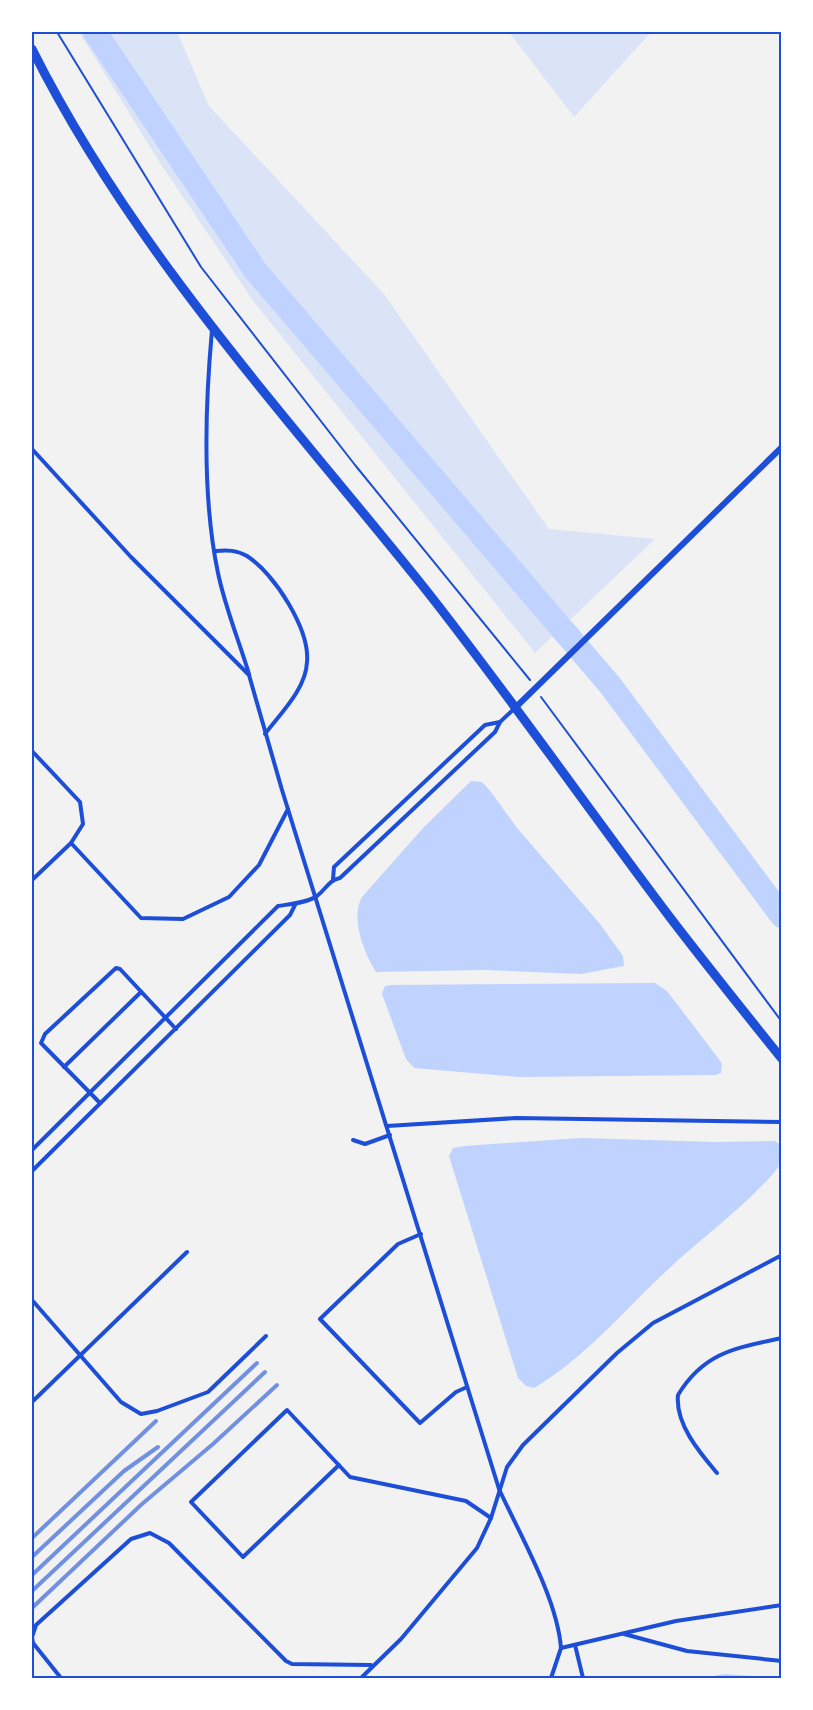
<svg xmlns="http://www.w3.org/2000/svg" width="813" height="1710" font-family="Commissioner,sans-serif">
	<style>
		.green { fill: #dbe4f7 }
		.water { fill: #bfd3fe }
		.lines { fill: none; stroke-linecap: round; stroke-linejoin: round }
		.river { stroke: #bfd3fe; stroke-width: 24 }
		.path { stroke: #1d4ed8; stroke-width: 2 }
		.service { stroke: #1d4ed8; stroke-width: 4 }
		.minor { stroke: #1d4ed8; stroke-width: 6 }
		.tertiary { stroke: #1d4ed8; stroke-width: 9 }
		.rail { stroke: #7290e2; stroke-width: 4 }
		.neatline { fill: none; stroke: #1d4ed8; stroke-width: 2 }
	</style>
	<rect width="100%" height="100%" fill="#f2f2f2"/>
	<g class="green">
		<path d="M79,32H177L209,106L384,294L549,529L655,539L535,653L254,302L160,163Z"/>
		<path d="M509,32H651L574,117Z"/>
	</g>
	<g class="water">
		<path d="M471,781L482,782L491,792L517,828L600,924L623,956L624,966L581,974L484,970L376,972C364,953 350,917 362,897L424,827Z"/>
		<path d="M655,983L667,991L715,1054L722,1064L721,1073L716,1075L519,1077L414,1068L406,1059L382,994L385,986L391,985Z"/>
		<path d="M581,1138L716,1142L775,1141L781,1145V1164C748,1206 700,1238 661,1276C620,1315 583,1359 534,1388L526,1386L518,1378L449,1156L453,1148L464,1146Z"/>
		<path d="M724,1674L781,1678H702Z"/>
	</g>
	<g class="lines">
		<path class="river" d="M95,32L255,270L610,685L782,916"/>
		<g class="path">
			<path d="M57,32L201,267L355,465L530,680"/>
			<path d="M541,697L782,1022"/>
		</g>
		<g class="service">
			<path d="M212,330C205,407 202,497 218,573C225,607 239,641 249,674"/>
			<path d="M32,449L131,557L249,675L282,790L499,1489C520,1535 557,1598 561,1648L676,1621L782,1605"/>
			<path d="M216,551C227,550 237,550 247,556C275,574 310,630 307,662C306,689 280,714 265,734"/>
			<path d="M32,751L80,802L83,824L71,843"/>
			<path d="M333,879L334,867L485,725L500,722"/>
			<path d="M32,880L71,843L141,918L183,919L229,897L259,865L288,809"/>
			<path d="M64,1067L141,992"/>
			<path d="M100,1103L41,1043L45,1034L116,968L120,969L176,1029"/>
			<path d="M387,1126L516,1118L782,1122"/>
			<path d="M353,1140L365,1144L390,1135"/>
			<path d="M32,1150L278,906C290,904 307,903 317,896C326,889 329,880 340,878L495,732L500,722L516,707"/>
			<path d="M32,1171L290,915L295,905"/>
			<path d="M421,1234L398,1244L320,1319L420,1423L456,1392L467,1387"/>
			<path d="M32,1300L121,1402L141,1414L157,1411L208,1392L266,1336"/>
			<path d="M32,1402L187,1252"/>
			<path d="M339,1465L243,1557L191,1502L287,1410L350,1477L466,1501L491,1518"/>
			<path d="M717,1473C700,1453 675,1424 678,1395C704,1352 736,1348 782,1338"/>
			<path d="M624,1634L687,1651L782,1661"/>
			<path d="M575,1645L583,1678"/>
			<path d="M61,1678L33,1643L32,1637L36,1625L131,1539L150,1533L169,1543L286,1661L292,1664L371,1665"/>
			<path d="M361,1678L401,1639L477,1548L491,1518L507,1467L523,1445L617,1353L653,1323L782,1255"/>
			<path d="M551,1678L561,1648"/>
		</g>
		<path class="minor" d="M516,707L782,447"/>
		<path class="tertiary" d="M32,49C133,251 286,415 426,590C511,698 589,810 672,920C708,967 745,1013 782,1059"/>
		<g class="rail">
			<path d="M32,1538L156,1421"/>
			<path d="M32,1557L124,1471L158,1447"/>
			<path d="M32,1575L257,1363"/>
			<path d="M32,1591L265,1372"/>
			<path d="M32,1608L142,1504L213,1444L277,1385"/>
		</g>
	</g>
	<rect width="813" height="1710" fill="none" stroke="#ffffff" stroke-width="66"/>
	<rect x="33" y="33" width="747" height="1644" class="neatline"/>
</svg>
